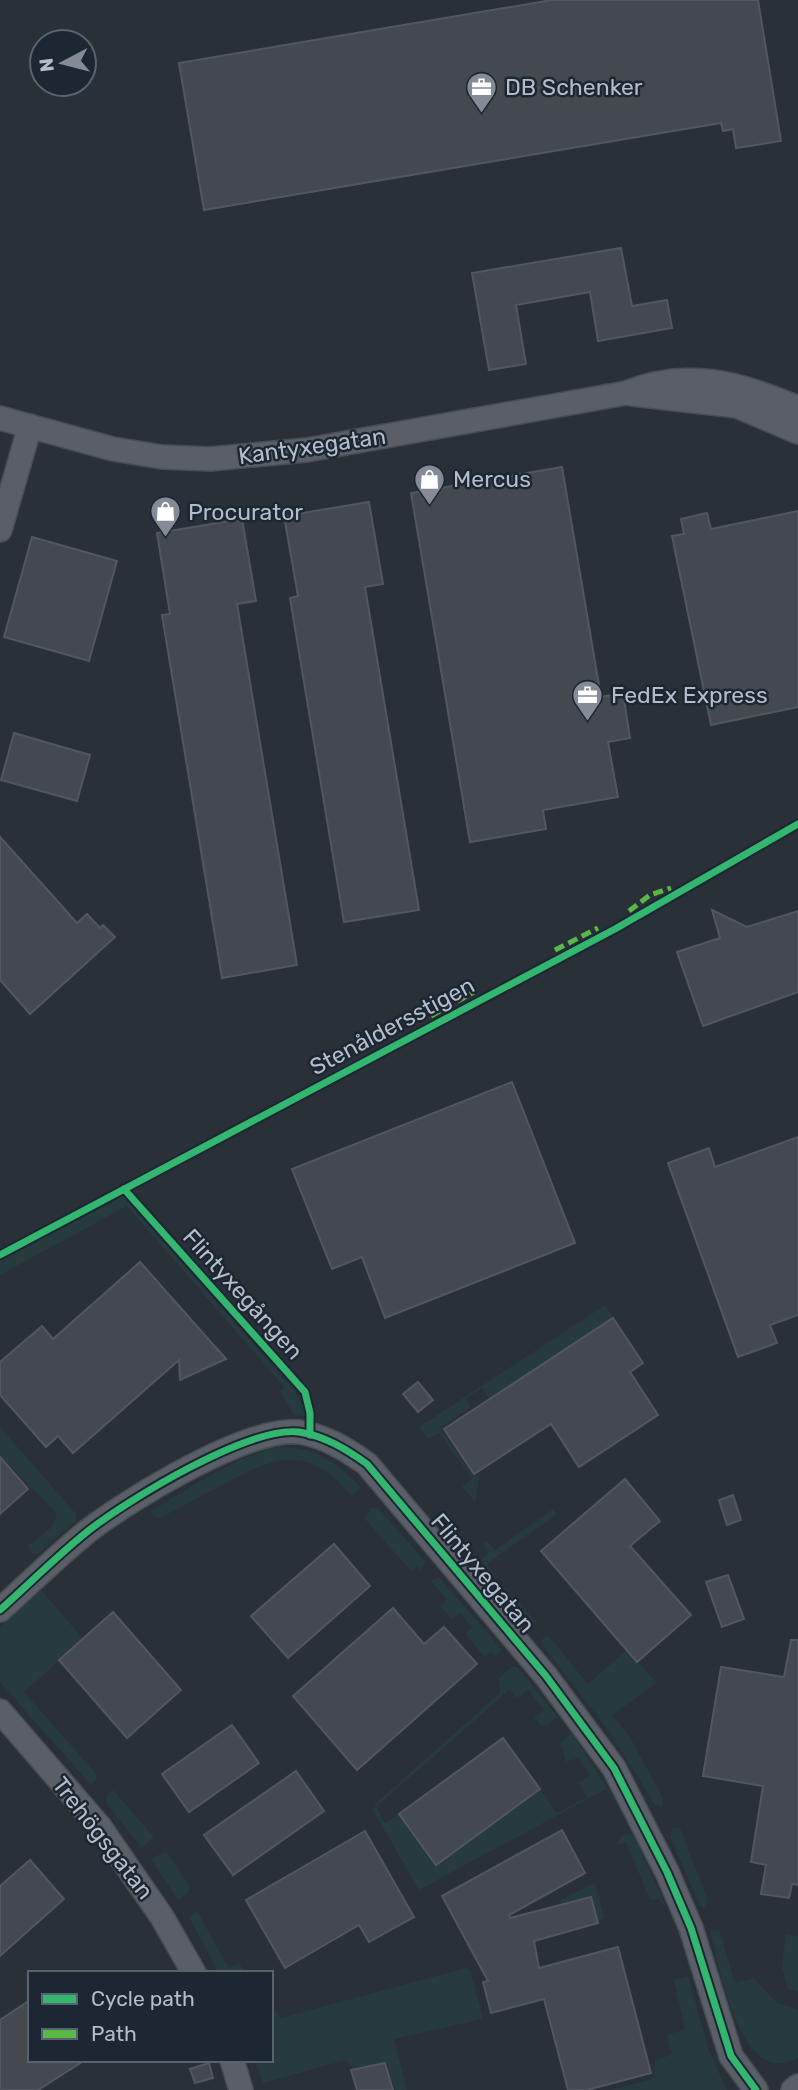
<svg xmlns="http://www.w3.org/2000/svg" width="798" height="2090" font-family="Rubik,sans-serif">
	<style>
		.green { fill: #273a3e }
		.building { fill: #444950; stroke: #52575f; stroke-width: 2 }
		.lines { fill: none; stroke-linecap: round; stroke-linejoin: round }
		.minor-casing { stroke: #484c53; stroke-width: 26 }
		.minor { stroke: #5a5e66; stroke-width: 23 }
		.quiet { stroke: #58b947; stroke-width: 5; stroke-dasharray: 10 5; stroke-linecap: butt }
		.cycleway-casing { stroke: #1d2633; stroke-width: 11 }
		.cycleway { stroke: #33b770; stroke-width: 7 }
		.labels { text-anchor: middle; dominant-baseline: central; stroke-width: 5; stroke-linejoin: round; paint-order: stroke }
		.poi-label { font-size: 23px; fill: #b4bcc9; stroke: #1d2633; text-anchor: start }
		.street-label { font-size: 23px; fill: #b4bcc9; stroke: #1d2633 }
	</style>
	<rect width="100%" height="100%" fill="#2a3038"/>
	<g class="green">
		<path d="M123,1195L295,1391L304,1408V1416L294,1415L280,1391L285,1388L127,1206L0,1275V1261Z"/>
		<path d="M605,1305L613,1318L489,1399L482,1388L466,1398L471,1407L440,1428L473,1477L480,1473L475,1502L462,1487L472,1478L439,1433L428,1439L419,1427Z"/>
		<path d="M0,1427L76,1514V1521L37,1554L32,1553L28,1546L52,1527L57,1514L0,1455Z"/>
		<path d="M279,1447C315,1447 337,1462 361,1488L352,1496C309,1447 281,1453 228,1482C205,1494 183,1506 160,1518L153,1516L151,1511C190,1488 234,1456 279,1447Z"/>
		<path d="M371,1508H378L425,1561L421,1571L417,1566L411,1571L364,1518Z"/>
		<path d="M553,1509L557,1514L487,1564L496,1576L488,1583L476,1566L488,1553L483,1544L487,1541L495,1550Z"/>
		<path d="M439,1577L502,1650L494,1656L491,1652L485,1657L465,1634L472,1627L460,1613L452,1619L440,1606L447,1600L431,1581Z"/>
		<path d="M507,1589L535,1621L530,1628L500,1598L501,1591Z"/>
		<path d="M41,1590L83,1639L24,1692L98,1776L91,1785L0,1682V1627Z"/>
		<path d="M548,1635L588,1684L627,1650L657,1683L612,1715L630,1737L663,1798L662,1807L655,1805L611,1734L543,1646L541,1640Z"/>
		<path d="M513,1666L518,1668L558,1717L547,1726L540,1725L534,1718L544,1710L528,1690L517,1698L509,1690L376,1807L385,1823L399,1814L436,1865L540,1789L557,1813L587,1797L579,1783L590,1775L578,1758L566,1762L560,1742L572,1733L620,1809L606,1789L419,1890L373,1810L376,1807L374,1805L500,1693L499,1678Z"/>
		<path d="M113,1790L154,1837L142,1848L106,1803V1797Z"/>
		<path d="M673,1827L680,1828L708,1901L705,1907L700,1906L670,1837Z"/>
		<path d="M633,1834L667,1909L659,1899L650,1900L626,1842L616,1845L622,1836Z"/>
		<path d="M166,1851L190,1886L188,1893L178,1900L151,1859Z"/>
		<path d="M595,1883L604,1918L598,1921L591,1897L561,1905L560,1900Z"/>
		<path d="M198,1912L228,1968L239,1963L245,1973H219L189,1917Z"/>
		<path d="M719,1929L735,1983L754,1978L776,2002L798,2010V2058C739,2090 721,1968 710,1932Z"/>
		<path d="M786,1934L798,1936V1992L788,1989L782,1967Z"/>
		<path d="M466,1968L470,1970L483,2019L394,2039L407,2090H395L387,2062L353,2068L346,2060L263,2083L255,2060H271V2011L277,2012L281,2018Z"/>
		<path d="M688,1976L709,2051L727,2090H612L655,2078V2061L672,2054L667,2035L685,2029L674,1980Z"/>
	</g>
	<g class="building">
		<path d="M552,0H758L781,141L736,148L733,129L723,131L721,123L204,210L179,63Z"/>
		<path d="M621,248L632,306L667,300L672,328L598,341L590,292L516,305L526,364L489,370L472,273Z"/>
		<path d="M562,467L601,697L623,693L630,738L608,742L618,797L543,810L546,829L470,842L411,493Z"/>
		<path d="M369,502L383,584L365,587L419,910L344,922L290,598L298,596L284,516Z"/>
		<path d="M798,511V707L711,725L672,536L684,534L681,519L707,513L711,529Z"/>
		<path d="M242,519L256,601L237,604L297,965L222,978L162,615L170,614L157,533Z"/>
		<path d="M32,537L117,561L89,661L4,637Z"/>
		<path d="M14,733L90,755L77,801L1,780Z"/>
		<path d="M0,837L77,923L87,914L100,928L103,925L115,937L30,1014L0,980Z"/>
		<path d="M712,910L747,927L798,911V992L703,1026L677,952L720,938Z"/>
		<path d="M512,1082L575,1243L385,1318L362,1257L332,1269L292,1169Z"/>
		<path d="M798,1137V1315L770,1325L777,1343L738,1357L668,1163L709,1148L715,1167Z"/>
		<path d="M140,1262L226,1359L180,1380L179,1360L73,1453L58,1436L46,1447L0,1395V1362L42,1326L53,1339Z"/>
		<path d="M613,1318L643,1363L630,1372L658,1415L579,1467L551,1424L474,1474L444,1429Z"/>
		<path d="M418,1382L433,1400L418,1412L403,1394Z"/>
		<path d="M0,1457L28,1489L0,1514Z"/>
		<path d="M625,1479L660,1521L630,1546L691,1615L637,1662L541,1551Z"/>
		<path d="M733,1495L741,1520L727,1525L719,1500Z"/>
		<path d="M334,1544L370,1586L288,1658L251,1616Z"/>
		<path d="M728,1575L744,1619L722,1627L706,1582Z"/>
		<path d="M393,1608L424,1644L444,1627L477,1664L357,1770L293,1696Z"/>
		<path d="M113,1612L181,1690L127,1738L59,1660Z"/>
		<path d="M791,1640H798V1885L792,1884L789,1898L761,1894L766,1865L751,1862L763,1786L703,1776L721,1667L784,1677Z"/>
		<path d="M232,1725L259,1763L189,1812L162,1774Z"/>
		<path d="M503,1738L540,1789L436,1865L399,1814Z"/>
		<path d="M296,1771L324,1811L233,1875L204,1835Z"/>
		<path d="M562,1830L585,1873L509,1915L510,1918L591,1897L598,1923L534,1941L539,1968L618,1947L651,2073L587,2090H568L544,1999L491,2013L483,1982L488,1981L442,1896Z"/>
		<path d="M365,1831L414,1917L369,1942L359,1925L285,1968L246,1900Z"/>
		<path d="M30,1860L64,1899L0,1956V1886Z"/>
		<path d="M30,2000V2060H85L38,2090H0V2020Z"/>
		<path d="M209,2063L213,2078L195,2083L190,2069Z"/>
		<path d="M385,2063L393,2090H357L351,2070Z"/>
	</g>
	<g class="lines">
		<defs>
			<g id="minor">
				<path d="M632,394L737,406L798,432"/>
				<path d="M0,418L113,449L162,457L210,459L307,450L626,393C686,368 740,383 798,408"/>
				<path d="M0,530L30,426"/>
				<path d="M0,1610C29,1584 58,1555 88,1531C129,1499 249,1426 299,1432C325,1436 346,1449 367,1464L546,1676L614,1768L667,1872L691,1928L731,2056L756,2090"/>
				<path d="M0,1711L100,1827L162,1917L194,1973"/>
				<path d="M232,2060L241,2090"/>
				<path d="M793,2090L798,2086"/>
			</g>
		</defs>
		<use href="#minor" class="minor-casing"/>
		<use href="#minor" class="minor"/>
		<g class="quiet">
			<path d="M629,911L650,895L671,888"/>
			<path d="M555,950L598,928"/>
			<path d="M431,1016L474,992"/>
		</g>
		<defs>
			<g id="cycleway">
				<path d="M124,1189L305,1392L310,1413V1435"/>
				<path d="M0,1255L615,929L798,824"/>
				<path d="M0,1610C29,1584 58,1555 88,1531C129,1499 249,1426 299,1432C325,1436 346,1449 367,1464L546,1676L614,1768L667,1872L691,1928L731,2056L756,2090"/>
			</g>
		</defs>
		<use href="#cycleway" class="cycleway-casing"/>
		<use href="#cycleway" class="cycleway"/>
	</g>
	<defs>
		<symbol id="office-pin" viewBox="-11 -11 22 30"><path d="M0 17L-7.5 6A9.5 9.5 0 1 1 7.5 6Z" fill="#848b96" stroke="#1d2633"/><path d="M-6-3h4V-5.5h4V-3h4V5H-6ZM-1-4.5V-3h2v-1.5ZM-6 0V1H6V0Z" fill="#fff"/></symbol>
		<symbol id="shop-pin" viewBox="-11 -11 22 30"><path d="M0 17L-7.5 6A9.5 9.5 0 1 1 7.5 6Z" fill="#848b96" stroke="#1d2633"/><path d="M-5-2.5h2.3a2.7 3.5 0 0 1 5.4 0H5L5.5 6h-11ZM-1.5-2.5h3a1.5 2.3 0 0 0-3 0Z" fill="#fff"/></symbol>
	</defs>
	<g fill-rule="evenodd">
		<use href="#office-pin" x="464" y="70" width="35" height="47"/>
		<use href="#shop-pin" x="412" y="462" width="35" height="47"/>
		<use href="#shop-pin" x="148" y="494" width="35" height="47"/>
		<use href="#office-pin" x="570" y="678" width="35" height="47"/>
	</g>
	<g class="labels">
		<g class="poi-label">
			<text x="505" y="87">DB Schenker</text>
			<text x="453" y="479">Mercus</text>
			<text x="188" y="512">Procurator</text>
			<text x="611" y="695">FedEx Express</text>
		</g>
		<g class="street-label">
			<text transform="translate(312 446) rotate(-8)">Kantyxegatan</text>
			<text transform="translate(392 1026) rotate(-28)">Stenåldersstigen</text>
			<text transform="translate(243 1294) rotate(48)">Flintyxegången</text>
			<text transform="translate(483 1573) rotate(50)">Flintyxegatan</text>
			<text transform="translate(103 1838) rotate(52)">Trehögsgatan</text>
		</g>
	</g>
	<rect x="28" y="1971" width="245" height="91" fill="#1d2633" stroke="#59626f" stroke-width="2"/>
	<rect x="42" y="1994" width="35" height="10" fill="#33b770" stroke="#59626f" stroke-width="2"/>
	<text x="91" y="2006" font-size="21" fill="#b4bcc9">Cycle path</text>
	<rect x="42" y="2029" width="35" height="10" fill="#58b947" stroke="#59626f" stroke-width="2"/>
	<text x="91" y="2041" font-size="21" fill="#b4bcc9">Path</text>
	<g transform="translate(63 63) rotate(263)"><circle r="33" fill="#1d2633" stroke="#59626f" stroke-width="2"/>
	<path d="M0-5L12 26L0 18L-12 26Z" fill="#848b96"/>
	<text y="-10" font-size="19" font-weight="bold" text-anchor="middle" fill="#b4bcc9">N</text>
	</g>
</svg>
